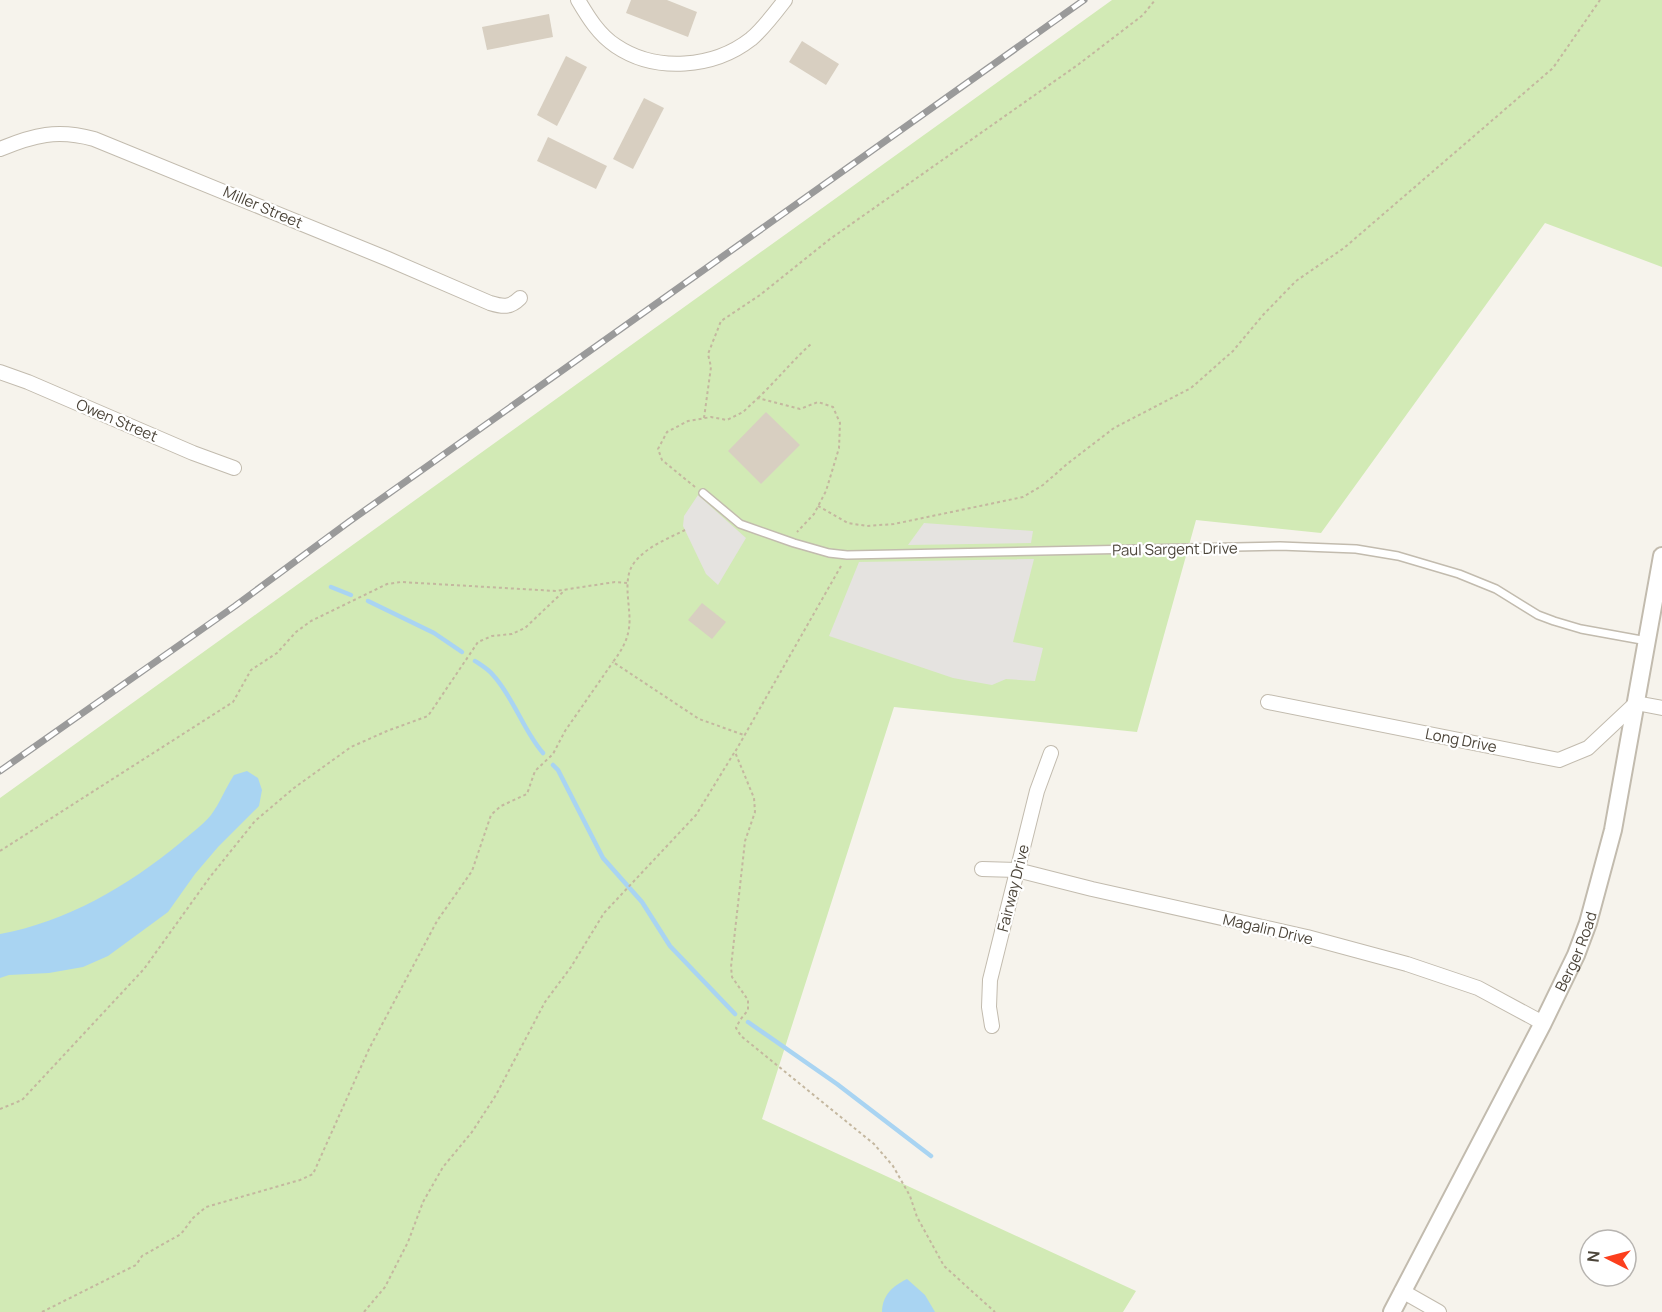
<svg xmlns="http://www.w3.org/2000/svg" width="1662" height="1312" font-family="Manrope,sans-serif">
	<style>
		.green { fill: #d2eab5 }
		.parking { fill: #e5e3e0 }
		.water { fill: #a9d4f2 }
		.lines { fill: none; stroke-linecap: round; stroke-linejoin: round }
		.stream { stroke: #a9d4f2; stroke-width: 4.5 }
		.building { fill: #d8cfc1 }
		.service-casing { stroke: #c2bbae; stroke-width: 10 }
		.minor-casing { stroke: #c2bbae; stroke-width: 16 }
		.tertiary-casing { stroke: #c2bbae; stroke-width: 20 }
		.path { stroke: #c4b79f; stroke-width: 2; stroke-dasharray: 3 3; stroke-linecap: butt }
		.service { stroke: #fff; stroke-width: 7 }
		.minor { stroke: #fff; stroke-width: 14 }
		.tertiary { stroke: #fff; stroke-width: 16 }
		.rail-casing { stroke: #9a9a9a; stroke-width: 7 }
		.rail { stroke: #fff; stroke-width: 4.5; stroke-dasharray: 14; stroke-linecap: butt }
		.labels { text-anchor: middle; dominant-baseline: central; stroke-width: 4.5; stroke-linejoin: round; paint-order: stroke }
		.street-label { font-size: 15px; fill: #4b4439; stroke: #fff }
	</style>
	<rect width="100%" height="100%" fill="#f6f3ec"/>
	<path class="green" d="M1112,0H1662V267L1545,223L1321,533L1196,520L1137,732L894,707L762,1119L1136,1291L1123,1312H0V798Z"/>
	<g class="parking">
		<path d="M698,495L746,538L718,585L706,574L683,526L684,516Z"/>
		<path d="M924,523L1033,531L1031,543L908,545Z"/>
		<path d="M1034,559L1013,642L1043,648L1035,681L1006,679L992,685L953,678L829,636L859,562Z"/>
	</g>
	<g class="water">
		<path d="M247,771L258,778L262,790L259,806L218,847L195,874L168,912L108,956L83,967L49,973L9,975L0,978V934C66,922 128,886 180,843C190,834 202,826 211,815C220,803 226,787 234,775Z"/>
		<path d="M907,1279L925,1295L935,1312H882C882,1295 893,1286 907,1279Z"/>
	</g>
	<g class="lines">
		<g class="stream">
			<path d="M331,587L351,595"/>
			<path d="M368,601L434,633L462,652"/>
			<path d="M475,661C481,665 488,669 493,675C514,698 523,730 543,753"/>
			<path d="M553,765L558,770L603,858L642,902L670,946L735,1014"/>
			<path d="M748,1022L837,1084L931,1156"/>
		</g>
	</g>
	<g class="building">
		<path d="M631,0H667L697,12L688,37L626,13Z"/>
		<path d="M549,14L553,37L487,50L482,27Z"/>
		<path d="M802,41L839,64L826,85L789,62Z"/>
		<path d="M566,56L587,67L557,126L537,115Z"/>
		<path d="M644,98L664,108L633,169L613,159Z"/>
		<path d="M548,137L607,166L596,189L537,161Z"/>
		<path d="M766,412L800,445L761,484L728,451Z"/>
		<path d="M702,603L726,622L712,639L688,620Z"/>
	</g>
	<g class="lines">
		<defs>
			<path id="service" d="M703,493L740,524L794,543L829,553L847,555L1280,546L1356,549L1398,556L1459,574L1496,589L1538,615L1554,621L1581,629L1647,641"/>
			<g id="minor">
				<path d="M578,0C588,17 599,35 616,46C656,73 714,68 751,39C763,29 775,13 785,0"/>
				<path d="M0,149C34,135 57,129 94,139L388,259L490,303C503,307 510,308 520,298"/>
				<path d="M0,372L28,382L193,453L234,468"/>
				<path d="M1268,702L1559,760L1588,748L1636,703L1662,708"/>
				<path d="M982,869L1017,870L1092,889L1307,937L1407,964L1478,988L1543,1023"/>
				<path d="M992,1026L989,1007L990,980L1037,791L1051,753"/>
				<path d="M1402,1291L1439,1312"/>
			</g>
			<g id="tertiary">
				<path id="s1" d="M1392,1312L1543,1023L1576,955L1588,923L1613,830L1662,556"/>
			</g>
		</defs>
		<use href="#service" class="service-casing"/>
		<use href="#minor" class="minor-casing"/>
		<use href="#tertiary" class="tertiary-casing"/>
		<g class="path">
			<path d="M758,398C777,380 793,360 812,343"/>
			<path d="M704,418L711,367L708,354L721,321L760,295L830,239L1079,64L1143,15L1155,0"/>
			<path d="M695,487L662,460L658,449L667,432L688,421L711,417L727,420L743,412L758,398L800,409L818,402L833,407L840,423L839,448L826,491L814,514L797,532"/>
			<path d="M818,506L848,523L867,526L894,524L1023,497L1043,485L1067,464L1114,428L1191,388L1233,351L1263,315L1296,281L1344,248L1553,68L1600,0"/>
			<path d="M685,530C667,539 646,547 634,563C621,580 632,609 629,628C627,642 621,651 613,662L699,719L744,735"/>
			<path d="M841,566L735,752L754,798L755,812L745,841L731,967L732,977L748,1000V1010L740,1020L736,1028L741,1036L874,1144L893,1166L910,1196L917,1217L944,1266L995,1312"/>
			<path d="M0,851L233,702L251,670L277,653L296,632L311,621L387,584L401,582L556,591L615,582L628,583"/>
			<path d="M0,1109L22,1100L144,969L210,877L255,821L294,788L351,747L387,731L428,716L478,642L492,636L512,634L525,628L565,590"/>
			<path d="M42,1312L136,1265L142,1256L181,1234L193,1218L206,1207L300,1180L313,1174L369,1049L437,921L472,871L491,815L501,806L527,794L535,771L553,754L565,731L613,662"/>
			<path d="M364,1312L385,1287L408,1242L423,1202L443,1167L472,1132L496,1095L545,1002L571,967L604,913L696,815L734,753"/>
		</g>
		<use href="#service" class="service"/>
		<use href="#minor" class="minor"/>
		<use href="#tertiary" class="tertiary"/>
		<defs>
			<path id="rail" d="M0,771L235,606L350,521L1084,0"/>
		</defs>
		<use href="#rail" class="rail-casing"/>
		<use href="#rail" class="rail"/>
	</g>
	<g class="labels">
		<g class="street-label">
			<text transform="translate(263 207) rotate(23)">Miller Street</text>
			<text transform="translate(117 420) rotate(23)">Owen Street</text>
			<text transform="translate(1175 549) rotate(-1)">Paul Sargent Drive</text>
			<text transform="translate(1461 740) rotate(11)">Long Drive</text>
			<text transform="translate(1013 888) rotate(-76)">Fairway Drive</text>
			<text transform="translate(1268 929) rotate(13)">Magalin Drive</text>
			<text stroke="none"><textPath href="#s1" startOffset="405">Berger Road</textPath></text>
		</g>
	</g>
	<g transform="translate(1608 1258) rotate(276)"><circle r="28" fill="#ffffff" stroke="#b7b4b0" stroke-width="1.5"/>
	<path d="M0-4.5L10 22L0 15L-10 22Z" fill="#fc3f1d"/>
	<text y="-9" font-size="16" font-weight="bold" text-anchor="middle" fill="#4b4439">N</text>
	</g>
</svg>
